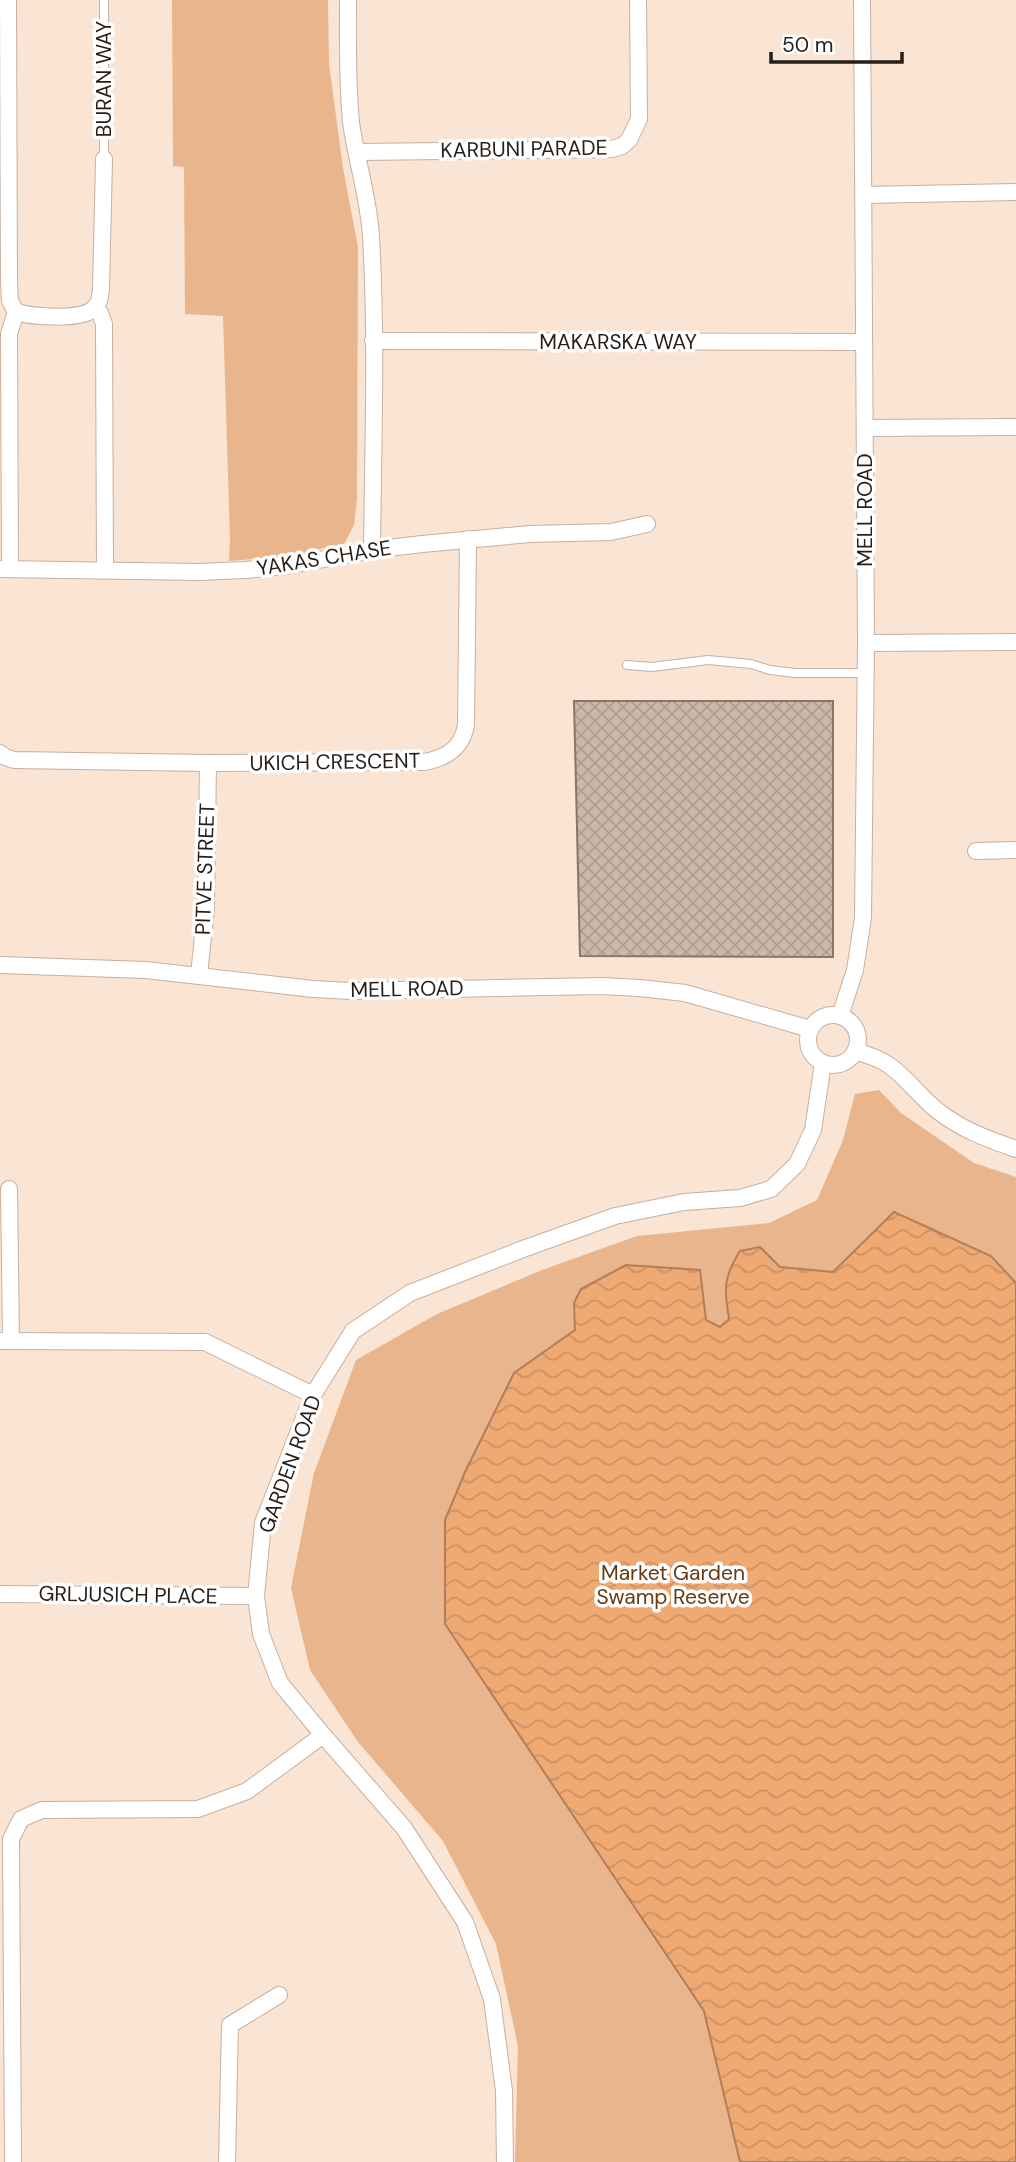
<svg xmlns="http://www.w3.org/2000/svg" width="1016" height="2162" font-family="'DM Sans',sans-serif">
	<style>
		.park { fill: #e9b58d }
		.water { fill: url(#water-waves); stroke: #b37f58; stroke-width: 2 }
		.building { fill: url(#building-cross-hatch); stroke: #8a7667; stroke-width: 2 }
		.lines { fill: none; stroke-linecap: round; stroke-linejoin: round }
		.service-casing { stroke: #c6b0a1; stroke-width: 10 }
		.minor-casing { stroke: #c6b0a1; stroke-width: 18 }
		.service { stroke: #fff; stroke-width: 8 }
		.minor { stroke: #fff; stroke-width: 16 }
		.labels { text-anchor: middle; dominant-baseline: central; stroke-width: 7; stroke-linejoin: round; paint-order: stroke }
		.street-label { font-size: 21px; fill: #261e18; stroke: #fff }
		.park-label { font-size: 21px; fill: #673a11; stroke: #fff }
	</style>
	<defs>
		<pattern id="water-waves" width="16" height="10" patternUnits="userSpaceOnUse" patternTransform="scale(1.75)"><rect width="16" height="10" fill="#efa973"/><path d="M0 5q4-4 8 0t8 0" fill="none" stroke="#cd9163"/></pattern>
		<pattern id="building-cross-hatch" width="8" height="8" patternUnits="userSpaceOnUse" patternTransform="scale(1.75)"><rect width="8" height="8" fill="#cdb7a7"/><path d="M0 0l8 8M0 8l8-8" fill="none" stroke="#b09d8f"/></pattern>
	</defs>
	<rect width="100%" height="100%" fill="#fae4d3"/>
	<g class="park">
		<path d="M172,0H328L329,64L343,168L358,247L357,498L354,525L344,544L287,556L229,561L230,538L223,316L185,314L184,167L173,166Z"/>
		<path d="M879,1090L901,1113L974,1163L1016,1177V2162H515L518,2046L496,1944L443,1841L358,1742L310,1670L291,1588L314,1473L356,1360L437,1314L542,1270L637,1236L769,1223L817,1200L843,1140L855,1094Z"/>
	</g>
	<path class="water" d="M894,1212L991,1256L1016,1283V2162H740L704,2011L445,1624V1520L465,1472L514,1373L575,1330L574,1303L581,1289L626,1265L700,1270L706,1320L720,1327L729,1319C724,1289 723,1278 740,1251L760,1247L780,1267L833,1272Z"/>
	<path class="building" d="M574,701H833V957L580,956Z"/>
	<g class="lines">
		<defs>
			<g id="service">
				<path d="M104,159V0"/>
				<path d="M627,665L652,667L708,660L751,664L770,670L795,673H865"/>
			</g>
			<g id="minor">
				<path d="M8,0L9,283L10,301L16,312C33,317 79,320 92,310C99,305 100,298 101,290L104,159"/>
				<path d="M348,0C348,41 347,81 351,122C356,160 369,198 371,237C377,341 373,446 372,550"/>
				<path d="M358,152L612,149L622,146L629,140L639,119L638,0"/>
				<path d="M864,195L1016,192"/>
				<path d="M95,307L100,313L104,324L105,570"/>
				<path d="M373,341L863,342"/>
				<path d="M865,428L1016,427"/>
				<path d="M0,569L199,572L245,570L286,566L372,550L422,544L530,534L611,532L647,524"/>
				<path d="M10,569L9,334L16,312"/>
				<path d="M866,643L1016,642"/>
				<path d="M0,753L5,757L14,760L208,763L424,762C447,758 462,748 466,725L468,539"/>
				<path d="M976,851L1016,850"/>
				<path d="M0,965L146,970L313,989L351,991L602,986L640,988L685,993L810,1029"/>
				<path d="M199,975L206,907L208,763"/>
				<circle cx="833" cy="1040" r="25"/>
				<path d="M840,1016L855,970L863,918L866,643L862,0"/>
				<path d="M855,1051C867,1055 880,1058 890,1066C908,1079 921,1098 938,1111C962,1130 988,1139 1016,1149"/>
				<path d="M9,1189L11,1341"/>
				<path d="M0,1341L205,1342L313,1395"/>
				<path d="M0,1594L256,1596"/>
				<path d="M13,2162L11,1839L21,1819L42,1810L198,1809L247,1791L323,1735"/>
				<path d="M227,2162L230,2025L279,1995"/>
				<path d="M505,2162L504,2091L492,1999L465,1922L404,1828L323,1735L280,1683L261,1634L256,1596L263,1523L313,1395L353,1331L410,1293L523,1249L615,1216L684,1202L740,1198L771,1189L797,1164L813,1130L823,1063"/>
			</g>
		</defs>
		<use href="#service" class="service-casing"/>
		<use href="#minor" class="minor-casing"/>
		<use href="#service" class="service"/>
		<use href="#minor" class="minor"/>
	</g>
	<g class="labels">
		<g class="street-label">
			<text transform="translate(104 79) rotate(-90)">BURAN WAY</text>
			<text transform="translate(524 149) rotate(-1)">KARBUNI PARADE</text>
			<text x="618" y="342">MAKARSKA WAY</text>
			<text transform="translate(865 510) rotate(-90)">MELL ROAD</text>
			<text transform="translate(324 558) rotate(-9)">YAKAS CHASE</text>
			<text transform="translate(335 762) rotate(-1)">UKICH CRESCENT</text>
			<text transform="translate(205 869) rotate(-88)">PITVE STREET</text>
			<text transform="translate(407 989) rotate(-1)">MELL ROAD</text>
			<text transform="translate(290 1464) rotate(-70)">GARDEN ROAD</text>
			<text transform="translate(128 1595) rotate(1)">GRLJUSICH PLACE</text>
		</g>
		<g class="park-label">
			<text x="673" y="1573">Market Garden<tspan x="673" dy="24">Swamp Reserve</tspan></text>
		</g>
	</g>
	<path d="M771 52v10h131v-10" fill="none" stroke="#261e18" stroke-width="3.5"/>
	<text x="782" y="52" font-size="21" fill="#261e18" stroke="#ffffff" stroke-width="5" paint-order="stroke">50 m</text>
</svg>
